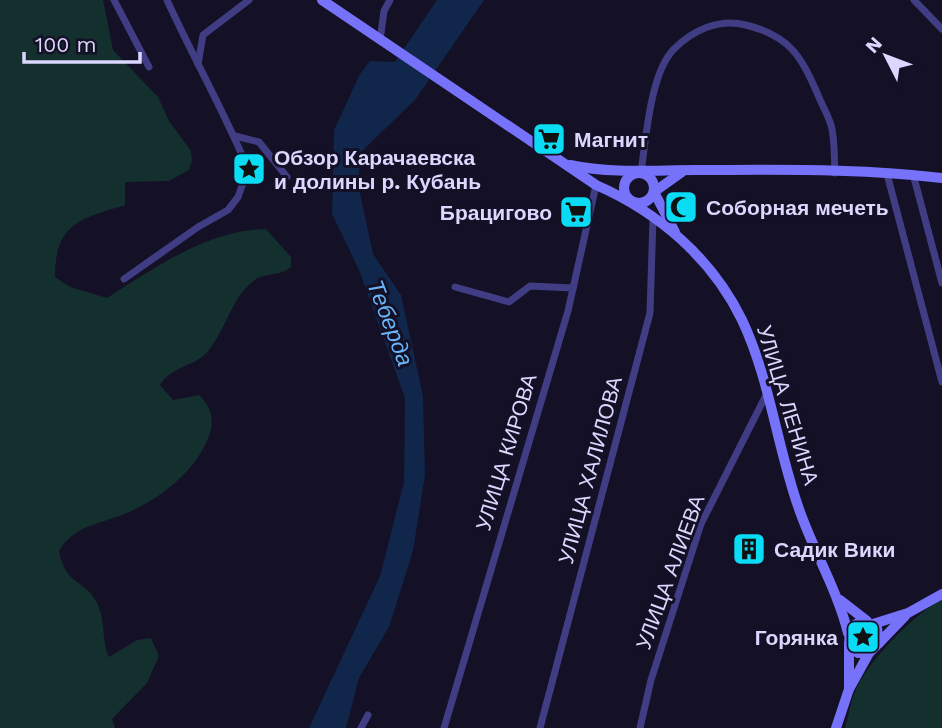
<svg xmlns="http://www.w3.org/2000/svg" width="942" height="728" font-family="'Work Sans',sans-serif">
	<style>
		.green { fill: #13302f }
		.water { fill: #10264a }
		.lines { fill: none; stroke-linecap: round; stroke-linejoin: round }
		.street { stroke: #413d84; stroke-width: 7 }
		.secondary { stroke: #7772fa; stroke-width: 10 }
		.labels { text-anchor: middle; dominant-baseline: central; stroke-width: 6; stroke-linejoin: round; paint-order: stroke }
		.poi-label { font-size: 21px; font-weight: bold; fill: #dcd7fe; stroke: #141026; text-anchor: start }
		.street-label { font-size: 21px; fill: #dcd7fe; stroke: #141026 }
		.water-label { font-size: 23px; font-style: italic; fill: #69b5fa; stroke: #141026 }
	</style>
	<rect width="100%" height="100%" fill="#141026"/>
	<g class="green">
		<path d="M0,0H103L113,50L158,97L169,121L191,151L192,160L189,170L169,181L125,182V205C80,219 55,223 55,277L70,287L107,298C154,268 208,230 266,229L291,257V267C280,277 267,272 256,279C232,295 226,330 208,351C195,367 171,366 160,385L173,400L199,395C214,410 215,424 206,443C191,475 159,499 127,513C101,524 74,525 59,551C66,587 84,578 97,603C106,620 101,640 109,657L137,640L151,638L159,656L147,683L112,719L115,728H0Z"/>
		<path d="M942,599V728H845C849,714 851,698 858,685C872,658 914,614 942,599Z"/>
	</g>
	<path class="water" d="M437,0H484L415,100L361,152L358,184L373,254L401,295L423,396L425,475L413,551L389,627L359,678L346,728H309L380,576L404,482L405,398L359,270L332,214L334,130L360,74L370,61L395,62Z"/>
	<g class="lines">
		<g class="street">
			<path d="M114,0L149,67"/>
			<path d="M914,0L942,29"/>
			<path d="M380,40L384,11L390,0"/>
			<path d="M198,64L203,35L249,0"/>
			<path d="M235,136L259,142L287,177"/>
			<path d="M641,172C646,140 650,73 674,49C693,30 719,18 746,25C790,36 801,56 818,95C822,105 828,115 831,125C835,139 834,157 835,173"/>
			<path d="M887,174L942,382"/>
			<path d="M913,174L942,283"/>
			<path d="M124,279L198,227L228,210L238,197L248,169C224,111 193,57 167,0"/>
			<path d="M455,287L509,302L530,286L573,288"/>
			<path d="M361,728L368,715"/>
			<path d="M444,728L568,311L596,185"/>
			<path d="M540,728L650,313L653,218"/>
			<path d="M640,728L651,680L701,524L766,395"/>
		</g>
		<g class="secondary">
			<path d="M322,0L596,185C658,212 712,258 742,320C770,379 777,448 799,509C814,552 837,589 848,633"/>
			<path d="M570,165C612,174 654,170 697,170C778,170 862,168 942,178"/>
			<circle cx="639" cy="188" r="15"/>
			<path d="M675,232L654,192L682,172"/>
			<path d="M840,600L867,621"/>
			<path d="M873,624L908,613L942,594"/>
			<path d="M879,643L905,616"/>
			<path d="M849,645V689"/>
			<path d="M836,728L849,689L869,653L879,643L877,628L861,621L850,628L849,645L858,653H869"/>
		</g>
	</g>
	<defs>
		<symbol id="supermarket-square" viewBox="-11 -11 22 22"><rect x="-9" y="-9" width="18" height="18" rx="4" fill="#0adcf6" stroke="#141026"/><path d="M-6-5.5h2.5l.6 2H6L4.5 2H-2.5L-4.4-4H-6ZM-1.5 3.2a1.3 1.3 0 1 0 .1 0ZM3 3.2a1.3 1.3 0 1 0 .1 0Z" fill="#111"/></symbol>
		<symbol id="sight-square" viewBox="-11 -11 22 22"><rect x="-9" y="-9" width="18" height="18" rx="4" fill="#0adcf6" stroke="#141026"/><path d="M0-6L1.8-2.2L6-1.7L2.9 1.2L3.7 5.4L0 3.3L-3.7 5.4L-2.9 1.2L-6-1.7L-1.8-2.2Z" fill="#111"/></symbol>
		<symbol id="mosque-square" viewBox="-11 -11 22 22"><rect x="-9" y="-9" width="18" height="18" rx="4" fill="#0adcf6" stroke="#141026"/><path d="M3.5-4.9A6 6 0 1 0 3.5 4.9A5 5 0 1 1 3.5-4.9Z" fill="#111"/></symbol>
		<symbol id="building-square" viewBox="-11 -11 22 22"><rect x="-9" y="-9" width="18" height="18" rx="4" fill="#0adcf6" stroke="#141026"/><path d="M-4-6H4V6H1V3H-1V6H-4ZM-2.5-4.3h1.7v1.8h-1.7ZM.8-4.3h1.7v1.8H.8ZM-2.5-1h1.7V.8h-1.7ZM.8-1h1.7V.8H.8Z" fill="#111"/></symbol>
	</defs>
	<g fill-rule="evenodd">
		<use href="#supermarket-square" x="530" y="120" width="38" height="38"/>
		<use href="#sight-square" x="230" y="150" width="38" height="38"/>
		<use href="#mosque-square" x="662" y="188" width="38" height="38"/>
		<use href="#supermarket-square" x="557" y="193" width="38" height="38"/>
		<use href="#building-square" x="730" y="530" width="38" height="38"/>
		<use href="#sight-square" x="844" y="618" width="38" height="38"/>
	</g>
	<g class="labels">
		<g class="poi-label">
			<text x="574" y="139">Магнит</text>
			<text x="274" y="157">Обзор Карачаевска<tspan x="274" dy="24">и долины р. Кубань</tspan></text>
			<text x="706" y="207">Соборная мечеть</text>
			<text x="552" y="212" text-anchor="end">Брацигово</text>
			<text x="774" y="549">Садик Вики</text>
			<text x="838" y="637" text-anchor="end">Горянка</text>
		</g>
		<g class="street-label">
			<text transform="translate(788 405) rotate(73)">УЛИЦА ЛЕНИНА</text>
			<text transform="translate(506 452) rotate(-73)">УЛИЦА КИРОВА</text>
			<text transform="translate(590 470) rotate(-75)">УЛИЦА ХАЛИЛОВА</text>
			<text transform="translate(670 572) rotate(-70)">УЛИЦА АЛИЕВА</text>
		</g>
		<g class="water-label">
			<text transform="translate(390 323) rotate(69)">Теберда</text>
		</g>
	</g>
	<g transform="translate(886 56) rotate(312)" stroke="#141026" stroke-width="5" paint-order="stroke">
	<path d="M0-5L12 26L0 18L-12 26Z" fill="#dcd7fe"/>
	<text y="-10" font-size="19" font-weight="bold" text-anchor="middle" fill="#dcd7fe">N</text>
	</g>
	<path d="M24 52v10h116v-10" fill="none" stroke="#dcd7fe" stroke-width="3.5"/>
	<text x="35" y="52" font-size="21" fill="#dcd7fe" stroke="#141026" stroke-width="5" paint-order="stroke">100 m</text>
</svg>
